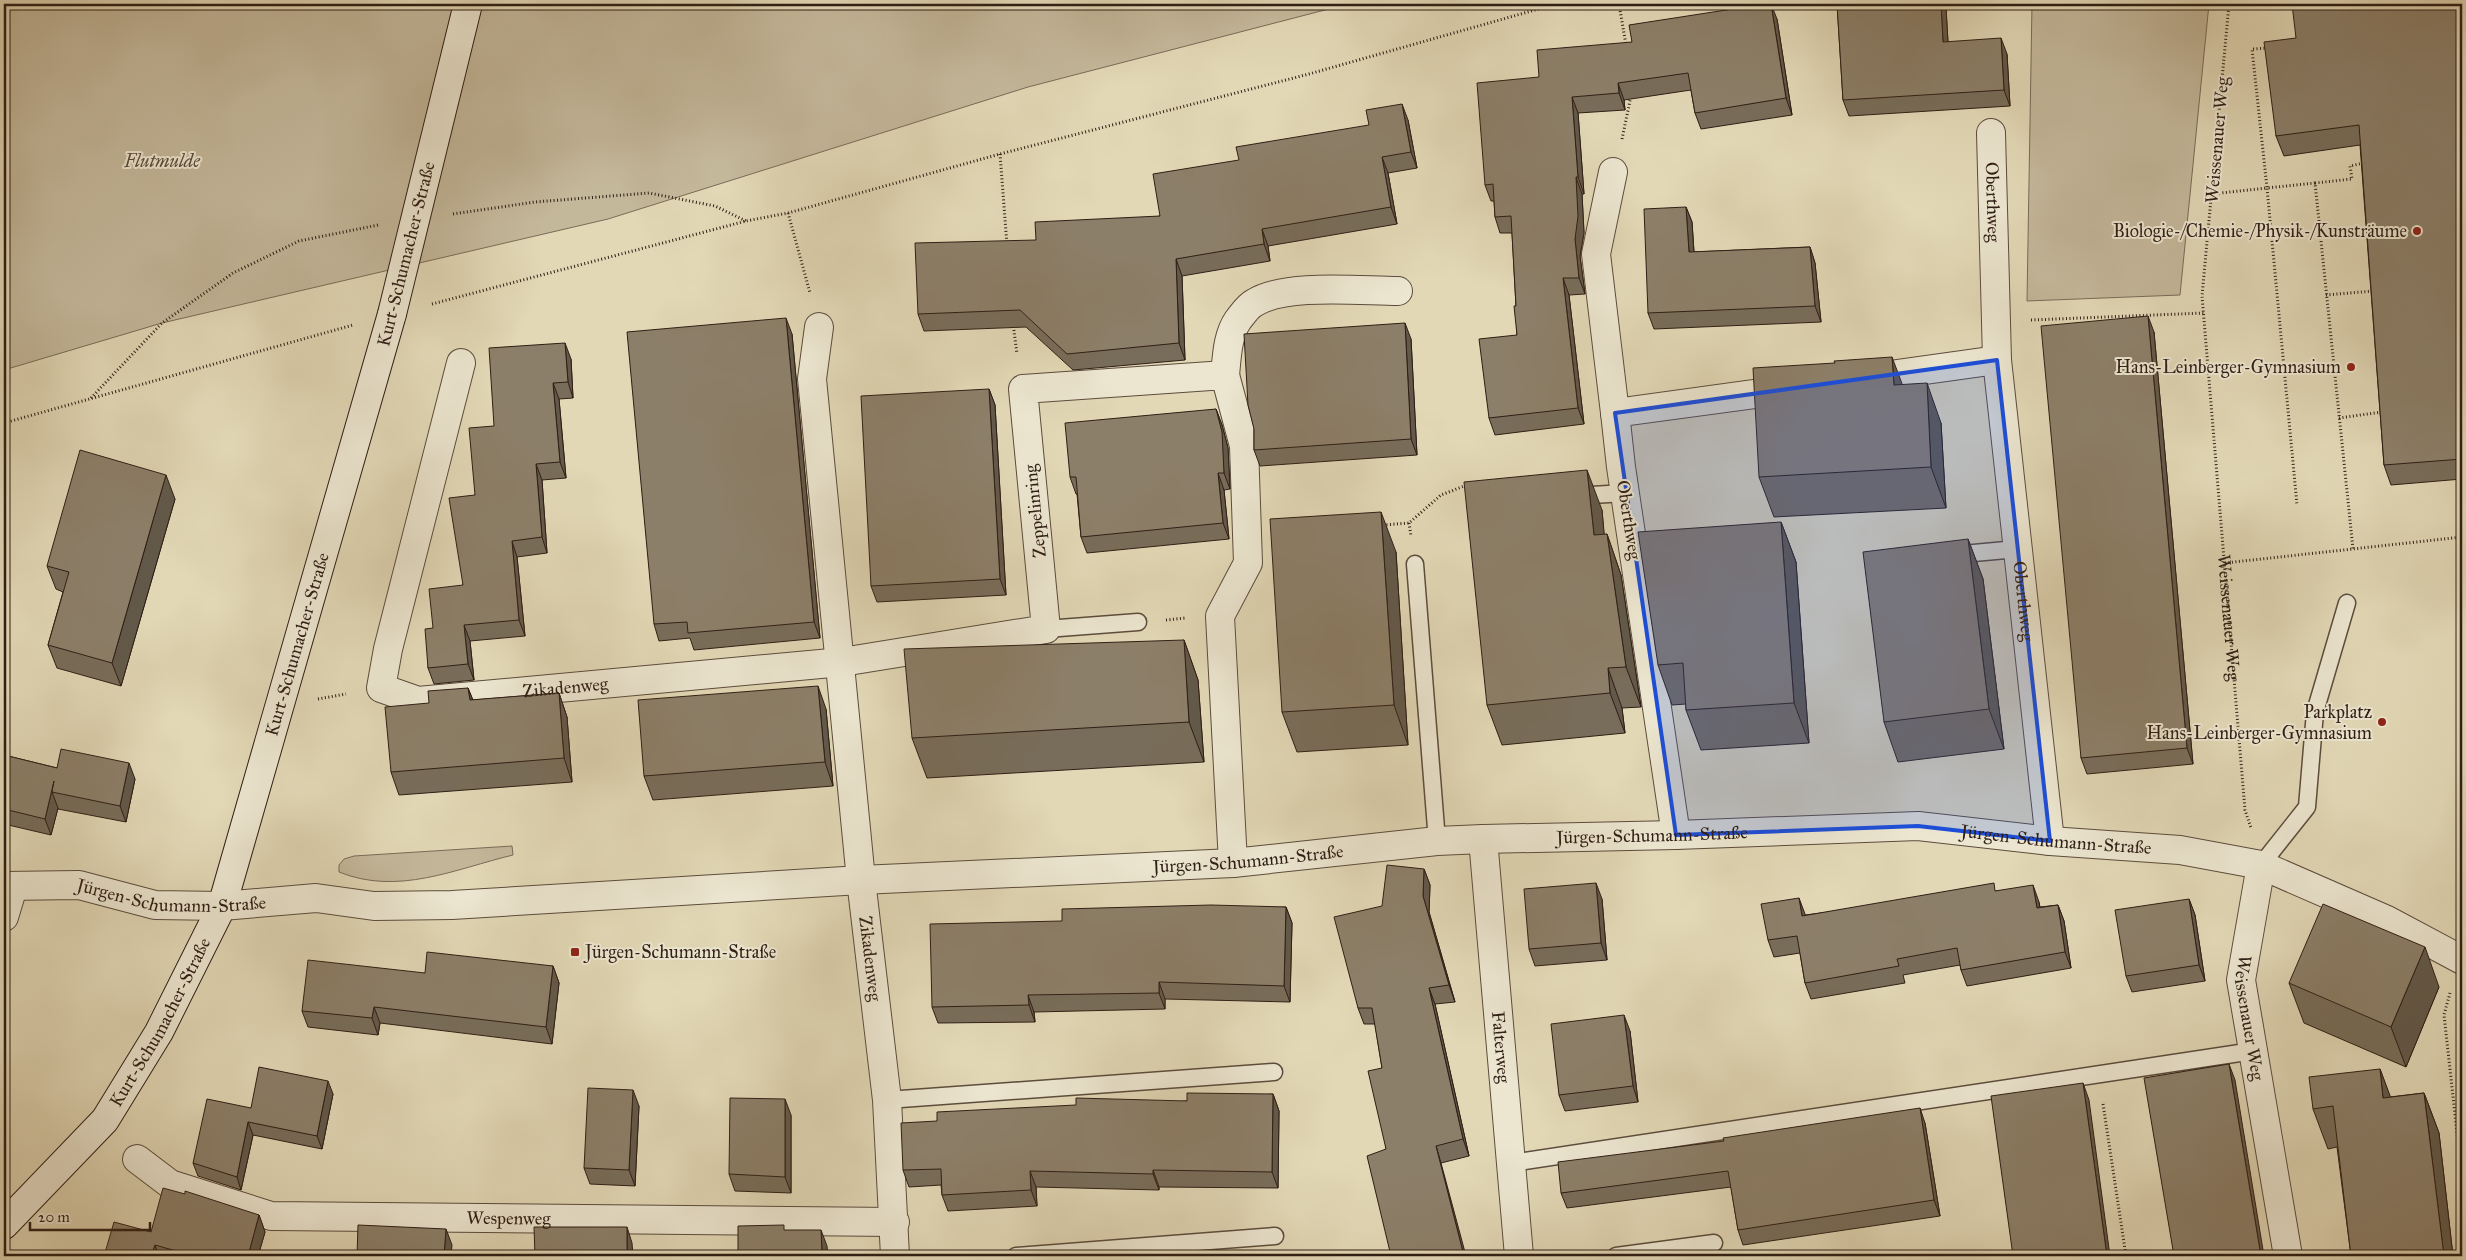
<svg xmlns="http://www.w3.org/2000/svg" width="2466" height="1260" font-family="'IM FELL Great Primer',serif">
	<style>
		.green { fill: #c4b89b; stroke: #7a6b58 }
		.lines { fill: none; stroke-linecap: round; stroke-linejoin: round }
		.lane-casing { stroke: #5c4c3d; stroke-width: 19 }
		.street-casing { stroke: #5c4c3d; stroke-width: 30 }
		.secondary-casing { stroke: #2f1e15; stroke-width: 30 }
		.path { stroke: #2f1e15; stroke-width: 3; stroke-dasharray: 1 2.5; stroke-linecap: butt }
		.lane { stroke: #ece6d0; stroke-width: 16 }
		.street { stroke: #ece6d0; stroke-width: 28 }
		.secondary { stroke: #ece6d0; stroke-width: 28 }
		.secondary-bridge-casing { stroke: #2f1e15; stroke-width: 30; stroke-linecap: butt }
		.secondary-bridge { stroke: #ece6d0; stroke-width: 28 }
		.wall { fill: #786d5a; stroke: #2f1e15 }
		.shaded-wall { fill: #62594a; stroke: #2f1e15 }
		.building { fill: #8c7f69; stroke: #2f1e15 }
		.marked { fill: #1d4ed8; fill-opacity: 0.2; stroke: #1d4ed8; stroke-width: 4; stroke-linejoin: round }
		.poi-dot { fill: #8f2418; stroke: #ece6d0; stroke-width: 2 }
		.labels { text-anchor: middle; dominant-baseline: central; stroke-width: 4; stroke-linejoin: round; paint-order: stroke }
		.street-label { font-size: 18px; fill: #2f1e15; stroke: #ece6d0 }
		.park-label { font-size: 18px; font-style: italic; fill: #5c4c3d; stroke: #ece6d0 }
		.poi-label { font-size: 18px; fill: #2f1e15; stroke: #ece6d0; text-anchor: end }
	</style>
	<rect width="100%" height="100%" fill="#e2d8b6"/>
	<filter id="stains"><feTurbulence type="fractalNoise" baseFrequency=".004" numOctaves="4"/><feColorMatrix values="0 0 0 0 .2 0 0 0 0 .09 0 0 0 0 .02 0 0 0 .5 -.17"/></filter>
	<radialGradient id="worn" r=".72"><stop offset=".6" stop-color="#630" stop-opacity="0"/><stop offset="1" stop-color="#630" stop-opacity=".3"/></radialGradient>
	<g class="green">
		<path d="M4,4H1348L1028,87L608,219L162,323L4,370Z"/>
		<path d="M2032,4H2209L2180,295L2027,301Z"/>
		<path d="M512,846L513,855C455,869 398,896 339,872V865L344,859L354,856Z"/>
	</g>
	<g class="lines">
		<defs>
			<g id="lane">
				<path d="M1575,496L1625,493"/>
				<path d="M1952,555L2017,549"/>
				<path d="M1415,564L1437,841"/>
				<path d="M1046,629L1138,622"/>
				<path d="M2261,865L2307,807L2315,712L2347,603"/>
				<path d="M887,1100L1274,1072"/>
				<path d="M1511,1163L2253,1051"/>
				<path d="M1016,1256L1275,1236"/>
				<path d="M1616,1256L1714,1243"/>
			</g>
			<g id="street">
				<path id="s2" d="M1991,133L1997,360"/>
				<path d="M1613,172L1596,254L1615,413"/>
				<path id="s3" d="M819,327L812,379L861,880L887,1100L895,1256"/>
				<path id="s4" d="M461,363L388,649L381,688L418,701L842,662L1046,629L1023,389L1225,375L1244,446L1248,563L1220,616L1233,863"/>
				<path d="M1225,375C1227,357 1227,336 1238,320C1242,315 1248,306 1254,303C1285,283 1360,291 1398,291"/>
				<path id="s5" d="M1861,379L1997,360L2050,841"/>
				<path d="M1676,835L1621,467L1615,413L1791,389"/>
				<path id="s6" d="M1483,839L1519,1256"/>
				<path id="s7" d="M2261,865L2241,980L2288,1256"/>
				<path id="s8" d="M4,886L79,885L155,905L222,906L316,898L374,906L452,905L861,880L1233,863L1437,841L1483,839L1676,835L1918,826L2050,841L2180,850L2261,865L2387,920L2462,960"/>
				<path d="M4,917L13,887"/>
				<path id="s9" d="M137,1159L170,1184L271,1216L895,1222"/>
			</g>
			<g id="secondary">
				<path id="s10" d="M4,1225L105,1120L159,1032L222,906L392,314"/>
			</g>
		</defs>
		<use href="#lane" class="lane-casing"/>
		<use href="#street" class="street-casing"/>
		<use href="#secondary" class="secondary-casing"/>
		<g class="path">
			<path d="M1619,4L1626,45"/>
			<path id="s1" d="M2229,4L2202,296L2245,810L2251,828"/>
			<path d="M2268,48L2252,49L2267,188L2315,183L2353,549"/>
			<path d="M1622,139L1631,96"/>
			<path d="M1000,154L1007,245"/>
			<path d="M2315,183L2352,179L2350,166L2364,163"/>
			<path d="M2212,194L2267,188L2297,505"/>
			<path d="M788,213L810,293"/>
			<path d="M453,214L535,202L649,193L715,206L746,221"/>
			<path d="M2326,295L2373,291"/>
			<path d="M432,304L746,221L788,213L1000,154L1309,74L1556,4"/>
			<path d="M2031,320L2204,313"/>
			<path d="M1013,323L1017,354"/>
			<path d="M91,398L162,323L233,273L299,241L378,225"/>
			<path d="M2339,418L2382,412"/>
			<path d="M4,423L353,325"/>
			<path d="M1409,523L1411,536"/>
			<path d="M1383,525L1409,523L1441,495L1467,485"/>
			<path d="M2225,563L2462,537"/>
			<path d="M1166,620L1185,618"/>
			<path d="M318,699L346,694"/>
			<path d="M2450,993L2444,1015L2462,1178"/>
			<path d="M2103,1104L2126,1256"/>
		</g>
		<use href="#lane" class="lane"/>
		<use href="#street" class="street"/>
		<use href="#secondary" class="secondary"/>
		<defs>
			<path id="secondary-bridge" d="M392,314L468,4"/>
		</defs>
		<use href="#secondary-bridge" class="secondary-bridge-casing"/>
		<use href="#secondary-bridge" class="secondary-bridge"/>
	</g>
	<g class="wall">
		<path d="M1837,4H1944L1946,8L1948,42L2007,54L2010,106L1849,116L1843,100Z"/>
		<path d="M2462,4V479L2391,485L2384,465L2360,145L2284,156L2276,136L2296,38Z"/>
		<path d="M1777,19L1792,115L1701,129L1695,113L1691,90L1624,100L1625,110L1578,113L1584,194H1582L1584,233L1580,256L1585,294L1569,295L1584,424L1495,435L1489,418L1517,335L1516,306L1512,233H1500L1495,217L1494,201H1491L1485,185L1539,77L1632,42Z"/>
		<path d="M1408,120L1417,168L1388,173L1397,224L1268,246L1270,261L1182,276L1185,360L1073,370L1026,327L924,331L918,314L1036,240L1160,216Z"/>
		<path d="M1686,207L1692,222L1694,252L1810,247L1815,263L1821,322L1654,329L1648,313Z"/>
		<path d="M2154,332L2193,764L2087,774L2081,758Z"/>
		<path d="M792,334L820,638L694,650L690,638L659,641L654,624Z"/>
		<path d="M1411,339L1417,455L1260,466L1254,450V429Z"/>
		<path d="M571,359L573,398L559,399L566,478L542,480L547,553L517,557L525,636L470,641L474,680L434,684L428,668L433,628L463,585L475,495L494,426Z"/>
		<path d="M1902,384L1941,423L1946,508L1774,517L1759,477Z"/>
		<path d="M989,389L995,405L1006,595L877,602L871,586Z"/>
		<path d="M1216,409L1222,425L1228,448L1230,489L1224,490L1229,539L1087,553L1081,537L1077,494H1076L1070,477Z"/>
		<path d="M175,499L121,686L57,668L48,645L63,592L56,589L47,566Z"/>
		<path d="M1602,510L1604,535L1607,534L1621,575L1641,707L1622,708L1625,733L1502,745L1487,705Z"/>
		<path d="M1781,522L1796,562L1809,743L1701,750L1686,710V704L1672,705L1658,665Z"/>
		<path d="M1968,539L1983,579L2004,749L1898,762L1884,722Z"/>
		<path d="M1396,552L1408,745L1297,752L1282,712Z"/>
		<path d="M1184,640L1198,680L1204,762L927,778L912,738Z"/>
		<path d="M468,688L473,700L559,693L567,717L572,782L399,795L391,772L429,703Z"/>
		<path d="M826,709L833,786L653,800L644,776Z"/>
		<path d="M4,755L57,768L135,779L126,822L58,809V808L51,835L4,824Z"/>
		<path d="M1424,869L1430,885L1429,912L1455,1002L1435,1004L1469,1156L1441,1163L1386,1149L1382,1068L1375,1024H1364L1358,1008L1382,906Z"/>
		<path d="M1997,891L2039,902L2040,907L2058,905L2064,921L2071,968L1967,986L1961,970L1960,965L1903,975L1905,983L1811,999L1805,983L1800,953L1774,957L1768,940L1805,915Z"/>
		<path d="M1602,899L1607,960L1535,966L1529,949Z"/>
		<path d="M2189,899L2195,915L2205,981L2132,992L2126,976Z"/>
		<path d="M1286,907L1292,923L1290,1002L1165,999V1009L1034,1012L1035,1022L938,1023L932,1007L1062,921Z"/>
		<path d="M553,966L559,983L552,1044L380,1023L378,1035L308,1027L302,1011L425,973Z"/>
		<path d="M2289,983L2439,987L2406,1067L2304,1023Z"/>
		<path d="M1630,1031L1638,1102L1565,1111L1559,1095Z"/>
		<path d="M2380,1069L2390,1097L2424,1093L2439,1133L2453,1256H2351L2337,1147L2328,1149L2313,1109Z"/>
		<path d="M333,1094L322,1149L253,1135L241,1190L198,1176L193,1163L251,1108Z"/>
		<path d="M1273,1094L1279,1111L1278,1188L1159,1187V1190L1036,1187L1037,1206L948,1211L942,1195L941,1185L909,1187L903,1170L937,1121Z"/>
		<path d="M639,1106L635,1186L590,1184L584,1168Z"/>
		<path d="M791,1115V1193L735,1191L729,1174Z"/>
		<path d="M1925,1123L1940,1216L1743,1245L1738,1230L1731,1187L1567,1208L1561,1193Z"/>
		<path d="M259,1215L265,1232L258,1256H104L151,1232Z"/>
	</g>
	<g class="shaded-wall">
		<path d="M1771,4L1777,19L1792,115L1786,98Z"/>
		<path d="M1941,4H1944L1946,8L1949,59L1943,42Z"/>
		<path d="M2001,38L2007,54L2010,106L2004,90Z"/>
		<path d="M1618,83L1624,100L1625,110L1619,93Z"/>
		<path d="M1572,97L1578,113L1584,194L1578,177Z"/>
		<path d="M1402,104L1408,120L1417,168L1411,152Z"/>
		<path d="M1382,157L1388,173L1397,224L1391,207Z"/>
		<path d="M1576,177L1582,194L1584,233L1580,256L1585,294L1579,278L1575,239Z"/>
		<path d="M1686,207L1692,222L1695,268L1689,252Z"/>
		<path d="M1262,229L1268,246L1270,261L1264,244Z"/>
		<path d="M1810,247L1815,263L1821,322L1815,306Z"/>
		<path d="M1176,259L1182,276L1185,360L1179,343Z"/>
		<path d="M1563,278L1569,295L1584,424L1578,408Z"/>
		<path d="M2148,316L2154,332L2193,764L2187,748Z"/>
		<path d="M786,318L792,334L820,638L814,622Z"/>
		<path d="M1405,323L1411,339L1417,455L1411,439Z"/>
		<path d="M565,343L571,359L573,398L568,382Z"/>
		<path d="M1892,357L1907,397L1894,385Z"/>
		<path d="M553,383L559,399L566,478L560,462Z"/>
		<path d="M1927,383L1941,423L1946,508L1931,467Z"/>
		<path d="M989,389L995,405L1006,595L1000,579Z"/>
		<path d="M1216,409L1222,425L1228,448L1230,489L1224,473Z"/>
		<path d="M536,464L542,480L547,553L542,537Z"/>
		<path d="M1587,470L1602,510L1608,575L1594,535Z"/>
		<path d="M1218,473L1224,490L1229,539L1223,523Z"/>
		<path d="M166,475L175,499L121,686L112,663Z"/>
		<path d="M1381,512L1396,552L1408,745L1394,705Z"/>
		<path d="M1781,522L1796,562L1809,743L1794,703Z"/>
		<path d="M1607,534L1621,575L1641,707L1626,667Z"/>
		<path d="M1968,539L1983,579L2004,749L1989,709Z"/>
		<path d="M512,541L517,557L525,636L519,620Z"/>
		<path d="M464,625L470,641L474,680L468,664Z"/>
		<path d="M1184,640L1198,680L1204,762L1189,722Z"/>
		<path d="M1608,668L1622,708L1625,733L1610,693Z"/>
		<path d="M818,686L826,709L833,786L825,762Z"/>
		<path d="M468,688L477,711L470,700Z"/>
		<path d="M559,693L567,717L572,782L564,758Z"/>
		<path d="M129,763L135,779L126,822L120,806Z"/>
		<path d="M54,781L52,792L58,808L51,835L45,819Z"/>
		<path d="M1424,869L1430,885L1429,912L1455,1002L1449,985L1423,896Z"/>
		<path d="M1596,883L1602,899L1607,960L1601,943Z"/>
		<path d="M2033,885L2039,902L2042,924L2037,908Z"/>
		<path d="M1799,898L1805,914L1808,932L1802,916Z"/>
		<path d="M2189,899L2195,915L2205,981L2199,965Z"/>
		<path d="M2058,905L2064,921L2071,968L2065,952Z"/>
		<path d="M1286,907L1292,923L1290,1002L1284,986Z"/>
		<path d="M2425,947L2439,987L2406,1067L2391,1027Z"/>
		<path d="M553,966L559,983L552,1044L546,1027Z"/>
		<path d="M1159,982L1165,999V1009L1159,993Z"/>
		<path d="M1429,988L1435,1004L1469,1156L1463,1139Z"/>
		<path d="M1028,995L1034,1012L1035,1022L1029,1005Z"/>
		<path d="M374,1007L380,1023L378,1035L372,1018Z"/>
		<path d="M1624,1015L1630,1031L1638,1102L1633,1086Z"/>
		<path d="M2229,1064L2235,1080L2264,1256H2261Z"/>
		<path d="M2380,1069L2395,1109L2383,1098Z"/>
		<path d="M328,1081L333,1094L322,1149L317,1136Z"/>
		<path d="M2083,1083L2089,1100L2110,1256H2107Z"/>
		<path d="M633,1090L639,1106L635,1186L629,1170Z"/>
		<path d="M2424,1093L2439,1133L2453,1256H2444Z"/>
		<path d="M1273,1094L1279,1111L1278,1188L1272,1172Z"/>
		<path d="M785,1099L791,1115V1193L785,1177Z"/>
		<path d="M1920,1108L1925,1123L1940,1216L1934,1200Z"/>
		<path d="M248,1122L253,1135L241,1190L237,1177Z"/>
		<path d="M1436,1146L1441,1163L1466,1256H1464Z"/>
		<path d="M1153,1170L1159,1187V1190L1153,1174Z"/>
		<path d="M1030,1171L1036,1187L1037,1206L1031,1190Z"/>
		<path d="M259,1215L265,1232L258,1256H248Z"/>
		<path d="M627,1227L632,1243L633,1256H627Z"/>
		<path d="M446,1229L452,1245L451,1256H444Z"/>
		<path d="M821,1230L827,1246L828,1256L822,1253Z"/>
		<path d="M155,1245L159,1256H151Z"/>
	</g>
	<g class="building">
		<path d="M1765,4H1771L1786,98L1695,113L1688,73L1618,83L1619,93L1572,97L1578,177H1576L1578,216L1575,239L1579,278H1563L1578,408L1489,418L1479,339L1517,335L1514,306H1516L1511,216L1495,217L1493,184L1485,185L1477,83L1539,77L1537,50L1632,42L1629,25Z"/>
		<path d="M1837,4H1941L1943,42L2001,38L2004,90L1843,100Z"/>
		<path d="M2292,4H2462V459L2384,465L2359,125L2276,136L2264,42L2296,38Z"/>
		<path d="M1402,104L1411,152L1382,157L1391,207L1262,229L1264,244L1176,259L1179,343L1067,354L1020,310L918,314L915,243L1036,240L1035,222L1160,216L1153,174L1239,160L1236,147L1369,125L1366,110Z"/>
		<path d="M1686,207L1689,252L1810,247L1815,306L1648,313L1644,209Z"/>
		<path d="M2148,316L2187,748L2081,758L2041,326Z"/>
		<path d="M786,318L814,622L688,633L687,622L654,624L627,332Z"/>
		<path d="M1405,323L1411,439L1254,450V429L1248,405L1244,334Z"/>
		<path d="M565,343L568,382L553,383L560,462L536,464L542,537L512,541L519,620L464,625L468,664L428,668L425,629L433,628L429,589L463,585L449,498L475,495L469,428L494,426L489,348Z"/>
		<path d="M1892,357L1894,385L1927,383L1931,467L1759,477L1753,368L1835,363L1834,361Z"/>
		<path d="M989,389L1000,579L871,586L861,396Z"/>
		<path d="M1216,409L1222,432L1224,473H1218L1223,523L1081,537L1076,477H1070L1065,423Z"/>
		<path d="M80,450L166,475L112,663L48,645L69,572L47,566Z"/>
		<path d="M1587,470L1594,535L1607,534L1626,667L1608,668L1610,693L1487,705L1464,482Z"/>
		<path d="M1381,512L1394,705L1282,712L1270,519Z"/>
		<path d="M1781,522L1794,703L1686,710L1683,663L1658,665L1638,532Z"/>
		<path d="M1968,539L1989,709L1884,722L1863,552Z"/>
		<path d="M1184,640L1189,722L912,738L904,649Z"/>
		<path d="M818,686L825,762L644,776L638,700Z"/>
		<path d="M468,688L470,700L559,693L564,758L391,772L385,707L429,703L428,691Z"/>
		<path d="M61,749L129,763L120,806L52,792L54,781L45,819L4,809V755L57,768Z"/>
		<path d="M1387,865L1424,869L1423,896L1449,985L1429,988L1463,1139L1436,1146L1464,1256H1391L1367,1156L1386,1149L1368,1071L1382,1068L1372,1008H1358L1334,917L1382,906Z"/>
		<path d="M1596,883L1601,943L1529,949L1524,889Z"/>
		<path d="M1994,883L1995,891L2033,885L2037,908L2058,905L2065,952L1961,970L1957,948L1897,959L1899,966L1805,983L1797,936L1768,940L1761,904L1799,898L1802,916Z"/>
		<path d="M2189,899L2199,965L2126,976L2115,910Z"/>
		<path d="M2323,904L2425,947L2391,1027L2289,983Z"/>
		<path d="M1211,905L1286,907L1284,986L1159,982V993L1028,995L1029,1005L932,1007L930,924L1062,921V909Z"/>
		<path d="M427,952L553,966L546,1027L374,1007L372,1018L302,1011L308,960L425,973Z"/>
		<path d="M1624,1015L1633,1086L1559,1095L1551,1024Z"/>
		<path d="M2229,1064L2261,1256H2174L2144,1078Z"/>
		<path d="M259,1067L328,1081L317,1136L248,1122L237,1177L193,1163L207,1099L251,1108Z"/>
		<path d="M2380,1069L2383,1098L2424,1093L2444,1256H2351L2333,1106L2313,1109L2309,1077Z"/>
		<path d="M2083,1083L2107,1256H2013L1991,1096Z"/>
		<path d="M588,1088L633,1090L629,1170L584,1168Z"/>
		<path d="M1187,1093L1273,1094L1272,1172L1153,1170V1174L1030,1171L1031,1190L942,1195L941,1169L903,1170L901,1123L937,1121V1112L1076,1105V1098L1187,1101Z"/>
		<path d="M730,1098L785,1099V1177L729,1174Z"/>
		<path d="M1920,1108L1934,1200L1738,1230L1728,1171L1561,1193L1558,1162L1724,1141L1723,1138Z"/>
		<path d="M163,1188L185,1194V1191L259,1215L248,1256H194L155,1245L151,1256H104L114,1222L151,1232Z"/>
		<path d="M358,1225L446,1229L444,1256H357Z"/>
		<path d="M784,1225V1230H821L822,1253L850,1252V1256H738V1226Z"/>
		<path d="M534,1227H627V1256H535Z"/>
	</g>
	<path class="marked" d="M1997,360L2050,841L1918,826L1676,835L1615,413Z"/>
	<g class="poi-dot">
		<circle cx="2417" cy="231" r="5"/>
		<circle cx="2351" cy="367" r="5"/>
		<circle cx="2382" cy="722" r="5"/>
		<rect x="570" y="947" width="10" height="10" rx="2.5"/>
	</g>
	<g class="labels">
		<g class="street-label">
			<text transform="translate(2217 140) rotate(-85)">Weissenauer Weg</text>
			<text stroke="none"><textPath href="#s2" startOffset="69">Oberthweg</textPath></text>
			<text transform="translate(406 254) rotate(-76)">Kurt-Schumacher-Straße</text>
			<text transform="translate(1035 511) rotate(-96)">Zeppelinring</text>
			<text transform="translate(1629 520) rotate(81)">Oberthweg</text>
			<text stroke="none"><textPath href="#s5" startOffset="380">Oberthweg</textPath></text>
			<text stroke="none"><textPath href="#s1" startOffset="616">Weissenauer Weg</textPath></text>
			<text stroke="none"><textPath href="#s10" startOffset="662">Kurt-Schumacher-Straße</textPath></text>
			<text stroke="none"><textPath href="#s4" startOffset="522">Zikadenweg</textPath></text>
			<text stroke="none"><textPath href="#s8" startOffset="1654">Jürgen-Schumann-Straße</textPath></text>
			<text stroke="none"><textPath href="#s8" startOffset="2059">Jürgen-Schumann-Straße</textPath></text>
			<text stroke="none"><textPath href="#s8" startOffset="1249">Jürgen-Schumann-Straße</textPath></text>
			<text stroke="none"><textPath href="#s8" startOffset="169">Jürgen-Schumann-Straße</textPath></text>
			<text stroke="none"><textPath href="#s3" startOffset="635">Zikadenweg</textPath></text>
			<text stroke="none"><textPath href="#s7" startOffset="155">Weissenauer Weg</textPath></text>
			<text stroke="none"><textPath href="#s10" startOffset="258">Kurt-Schumacher-Straße</textPath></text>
			<text stroke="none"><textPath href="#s6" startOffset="209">Falterweg</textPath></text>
			<text stroke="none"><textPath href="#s9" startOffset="385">Wespenweg</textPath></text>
		</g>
		<g class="park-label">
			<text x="162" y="161">Flutmulde</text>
		</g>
		<g class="poi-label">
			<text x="2407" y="231">Biologie-/Chemie-/Physik-/Kunsträume</text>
			<text x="2341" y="367">Hans-Leinberger-Gymnasium</text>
			<text x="2372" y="712">Parkplatz<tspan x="2372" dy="21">Hans-Leinberger-Gymnasium</tspan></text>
			<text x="585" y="952" text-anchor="start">Jürgen-Schumann-Straße</text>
		</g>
	</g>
	<rect width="2466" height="1260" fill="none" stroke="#e2d8b6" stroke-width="20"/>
	<rect x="5" y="5" width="2456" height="1250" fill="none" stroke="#2f1e15" stroke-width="2.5"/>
	<rect x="10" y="10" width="2446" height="1240" fill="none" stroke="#2f1e15"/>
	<path d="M30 1222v8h120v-8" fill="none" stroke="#2f1e15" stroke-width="2.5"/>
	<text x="38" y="1222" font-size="15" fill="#2f1e15" stroke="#ece6d0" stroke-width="4" paint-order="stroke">20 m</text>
	<rect width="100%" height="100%" filter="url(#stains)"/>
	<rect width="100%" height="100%" fill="url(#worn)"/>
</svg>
